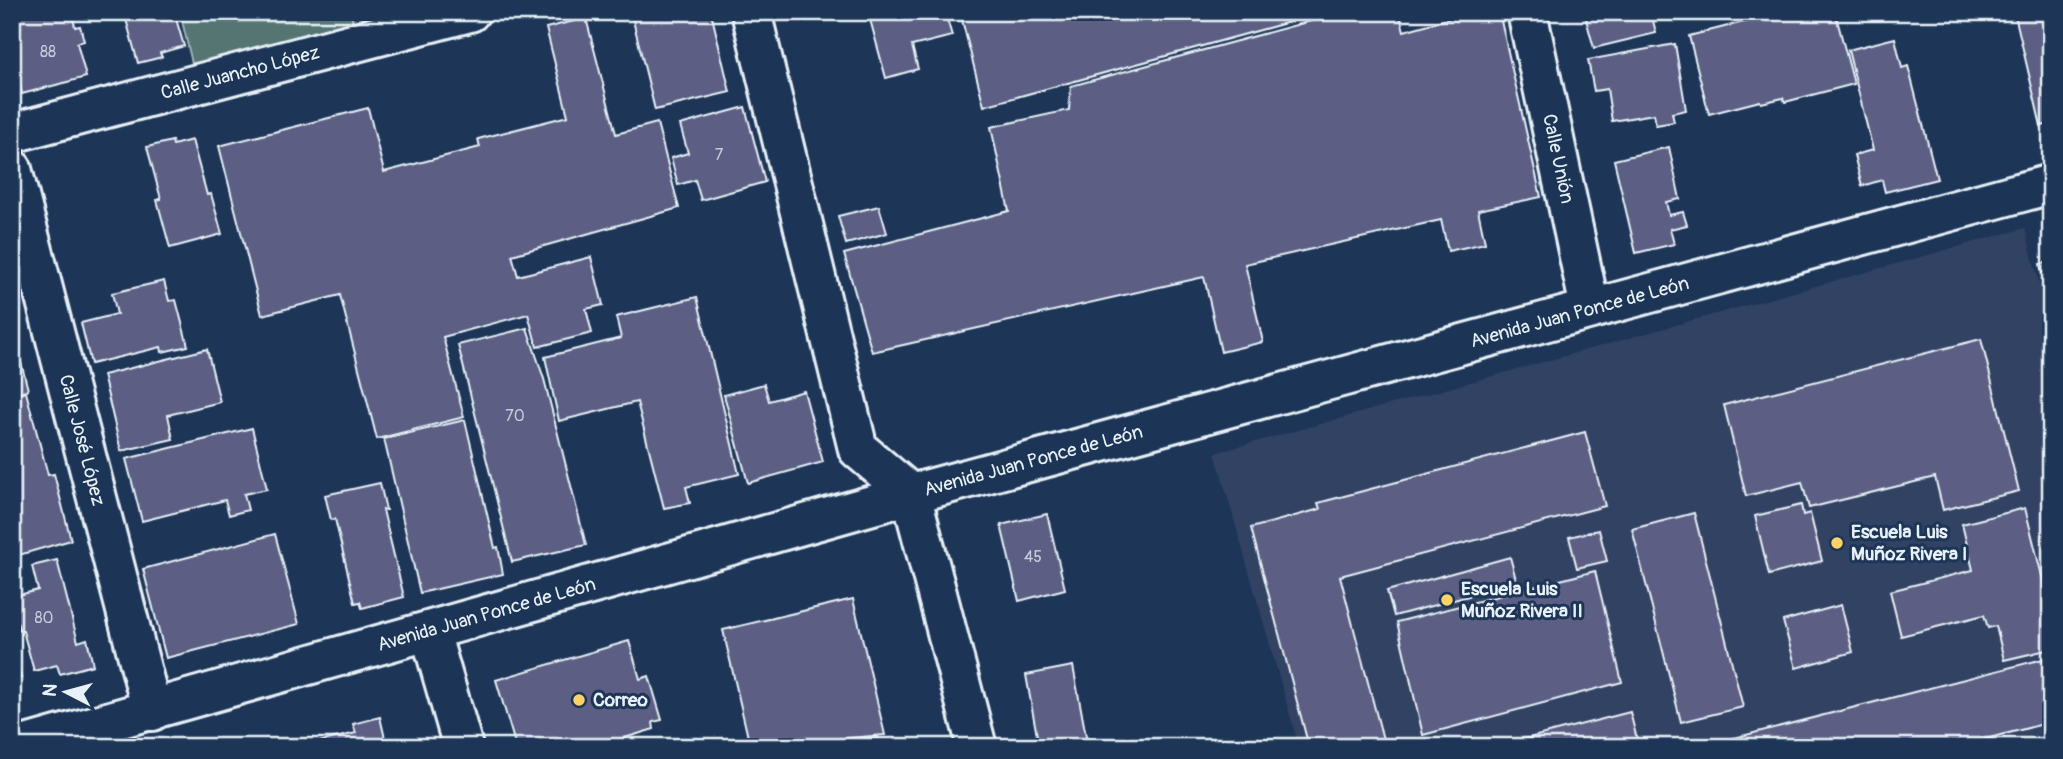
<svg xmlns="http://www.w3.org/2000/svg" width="2063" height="759" font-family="Pangolin,sans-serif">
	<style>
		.built { fill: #304264 }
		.green { fill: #547473; stroke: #9eb2b6; stroke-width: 2 }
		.building { fill: #5c5f83; stroke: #e8f1f8; stroke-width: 2 }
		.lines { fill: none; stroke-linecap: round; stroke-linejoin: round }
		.minor-casing { stroke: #e8f1f8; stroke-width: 44 }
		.secondary-casing { stroke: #e8f1f8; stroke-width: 44 }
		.minor { stroke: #1d3557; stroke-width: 38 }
		.secondary { stroke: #1d3557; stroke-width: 38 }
		.poi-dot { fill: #ffd166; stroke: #1d3557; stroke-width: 2.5 }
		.labels { text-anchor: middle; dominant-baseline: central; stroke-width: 6; stroke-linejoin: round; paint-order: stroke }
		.number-label { font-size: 16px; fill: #c5ccdb }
		.street-label { font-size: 19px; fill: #e8f1f8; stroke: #1d3557 }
		.poi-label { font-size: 19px; font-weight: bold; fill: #e8f1f8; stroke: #1d3557; text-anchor: start }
	</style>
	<rect width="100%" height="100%" fill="#1d3557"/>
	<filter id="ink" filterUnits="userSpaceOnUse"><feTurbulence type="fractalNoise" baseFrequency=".0143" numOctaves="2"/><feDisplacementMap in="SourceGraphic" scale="14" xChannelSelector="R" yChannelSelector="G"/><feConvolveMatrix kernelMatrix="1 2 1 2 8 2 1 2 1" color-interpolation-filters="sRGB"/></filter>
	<g filter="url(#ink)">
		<path class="built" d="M2025,228L2051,329V732L1995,747H1299L1215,453Z"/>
		<path class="green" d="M180,12H351L355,33L195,76Z"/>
		<g class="building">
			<path d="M12,12H72L75,27L80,26L84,41L77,43L86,77L22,94L14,62L20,60L12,32Z"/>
			<path d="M124,12H174L184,46L160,53L162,57L138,63Z"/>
			<path d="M631,12H711L730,92L655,110Z"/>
			<path d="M868,12H945L952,36L912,46L918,69L886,78Z"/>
			<path d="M960,12H1326L984,106Z"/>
			<path d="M1344,12H1399L1404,31L1472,12H1499L1541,197L1478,210L1485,243L1448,251L1441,220L1245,264L1263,342L1221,352L1204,277L872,352L844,254L1009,211L991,127L1069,110L1071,86Z"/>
			<path d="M1584,12H1651L1656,33L1594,48Z"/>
			<path d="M1783,12H1835L1854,84L1785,102L1783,98L1761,103L1760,101L1709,114L1689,36Z"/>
			<path d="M2027,12H2051V124L2041,126L2015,15Z"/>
			<path d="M586,18L616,134L657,123L679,208L512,255L518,276L591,257L603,305L586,309L592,333L537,347L528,314L443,337L464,417L377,439L340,295L262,315L219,146L368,108L384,172L480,147L478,139L568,116L546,28Z"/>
			<path d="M1895,38L1902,68L1908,66L1937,179L1885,192L1882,180L1862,186L1854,155L1873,150L1848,50Z"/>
			<path d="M1675,44L1686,110L1672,113L1674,122L1656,125L1654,114L1612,121L1607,89L1594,91L1588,60Z"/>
			<path d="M745,107L765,182L701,200L695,180L678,185L671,158L688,153L680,125Z"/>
			<path d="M192,140L207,195L211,194L222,234L170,248L157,200L161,199L147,147L172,141L173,145Z"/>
			<path d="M1669,147L1680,199L1666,202L1669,215L1683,212L1687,225L1670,229L1674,244L1636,253L1614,160Z"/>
			<path d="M879,206L887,233L846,244L838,216Z"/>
			<path d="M2051,262V270L2042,273L2040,264Z"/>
			<path d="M164,281L169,301L176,300L188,346L162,352L161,347L91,364L81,323L117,314L112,293Z"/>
			<path d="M697,297L739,474L686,487L690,503L664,508L637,402L559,421L545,357L621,338L616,317Z"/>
			<path d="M12,326L28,390L12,394Z"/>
			<path d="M527,328L544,379L586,545L512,562L458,345Z"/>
			<path d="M1981,339L2019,491L1943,510L1935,477L1809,508L1802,482L1746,496L1724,405Z"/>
			<path d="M207,349L220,402L168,415L173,439L121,451L103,375Z"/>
			<path d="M764,384L769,401L804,391L823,462L748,483L724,395Z"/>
			<path d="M26,392L48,475L54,474L71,540L12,557V395Z"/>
			<path d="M465,420L495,548L498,547L503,574L420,593L384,439Z"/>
			<path d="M252,428L267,489L244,494L248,510L229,515L225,500L142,521L126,459Z"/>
			<path d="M1585,432L1605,506L1340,576L1385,747H1309L1251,528L1320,509L1318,503Z"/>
			<path d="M380,483L386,510H383L404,597L362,608L360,602L355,603L335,519L331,520L325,495Z"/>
			<path d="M1801,505L1803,515L1810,513L1822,561L1769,575L1755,516Z"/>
			<path d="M2025,508L2051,612V614L2045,615L2051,636V649L2004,660L1996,626L1988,628L1984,615L1901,636L1890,591L1973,570L1962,524Z"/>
			<path d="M1694,513L1743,707L1681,722L1632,529Z"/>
			<path d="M1047,514L1065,589L1019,601L1001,525Z"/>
			<path d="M1599,530L1607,561L1577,568L1569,537Z"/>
			<path d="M275,534L299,624L166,658L143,569Z"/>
			<path d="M1510,557L1517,583L1394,616L1387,591Z"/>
			<path d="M57,560L78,642L87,639L93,665L60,674L57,665L34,671L23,631H20L12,606V588L17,587L19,595L38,590L32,566Z"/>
			<path d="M1595,571L1622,682L1423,735L1397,622Z"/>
			<path d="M853,599L885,735L750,746L723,630Z"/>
			<path d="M1841,605L1853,652L1796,668L1783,621Z"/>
			<path d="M629,641L640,679L649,676L662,720L653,722L654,729L595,747H516L496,680Z"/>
			<path d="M12,648L21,678L12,680Z"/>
			<path d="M2051,657V722L1955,747H1699Z"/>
			<path d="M1073,666L1088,747H1039L1026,675Z"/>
			<path d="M1630,712L1639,747H1494Z"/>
			<path d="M380,717L387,747H298L356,733L353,724Z"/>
			<path d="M877,737L878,747H746L750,746Z"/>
		</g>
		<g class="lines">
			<defs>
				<g id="minor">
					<path d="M751,12L858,449L911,494L977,747"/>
					<path id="s1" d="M1527,12L1590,308"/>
					<path id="s2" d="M12,133L470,12"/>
					<path id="s3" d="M12,169L152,711"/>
					<path d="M430,632L463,747"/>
				</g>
				<g id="secondary">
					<path id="s4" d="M19,747L911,494L2051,184"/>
				</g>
			</defs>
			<use href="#minor" class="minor-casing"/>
			<use href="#secondary" class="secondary-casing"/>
			<use href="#minor" class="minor"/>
			<use href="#secondary" class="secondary"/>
		</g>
	</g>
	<g class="poi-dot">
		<circle cx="1837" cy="543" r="7"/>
		<circle cx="1447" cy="600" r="7"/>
		<circle cx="579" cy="700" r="7"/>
	</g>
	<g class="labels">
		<g class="number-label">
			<text x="48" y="52">88</text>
			<text x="719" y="155">7</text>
			<text x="515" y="416">70</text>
			<text x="1033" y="557">45</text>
			<text x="44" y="618">80</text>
		</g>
		<g class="street-label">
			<text stroke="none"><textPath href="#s2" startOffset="236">Calle Juancho López</textPath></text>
			<text stroke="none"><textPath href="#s1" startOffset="150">Calle Unión</textPath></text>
			<text stroke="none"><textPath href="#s4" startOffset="1620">Avenida Juan Ponce de León</textPath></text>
			<text stroke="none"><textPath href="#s3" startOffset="280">Calle José López</textPath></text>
			<text stroke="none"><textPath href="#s4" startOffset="1054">Avenida Juan Ponce de León</textPath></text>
			<text stroke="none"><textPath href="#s4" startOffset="486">Avenida Juan Ponce de León</textPath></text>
		</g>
		<g class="poi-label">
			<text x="1851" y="532">Escuela Luis<tspan x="1851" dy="22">Muñoz Rivera I</tspan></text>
			<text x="1461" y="589">Escuela Luis<tspan x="1461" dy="22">Muñoz Rivera II</tspan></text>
			<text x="593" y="700">Correo</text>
		</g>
	</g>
	<rect width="2063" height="759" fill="none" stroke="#1d3557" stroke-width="42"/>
	<rect x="21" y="21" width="2021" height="717" fill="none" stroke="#e8f1f8" stroke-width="2.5" filter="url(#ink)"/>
	<g transform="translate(66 692) rotate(276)" stroke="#1d3557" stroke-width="5" paint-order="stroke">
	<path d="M0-5L12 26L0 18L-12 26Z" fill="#e8f1f8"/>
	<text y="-10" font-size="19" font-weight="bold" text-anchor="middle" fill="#e8f1f8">N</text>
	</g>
</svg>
